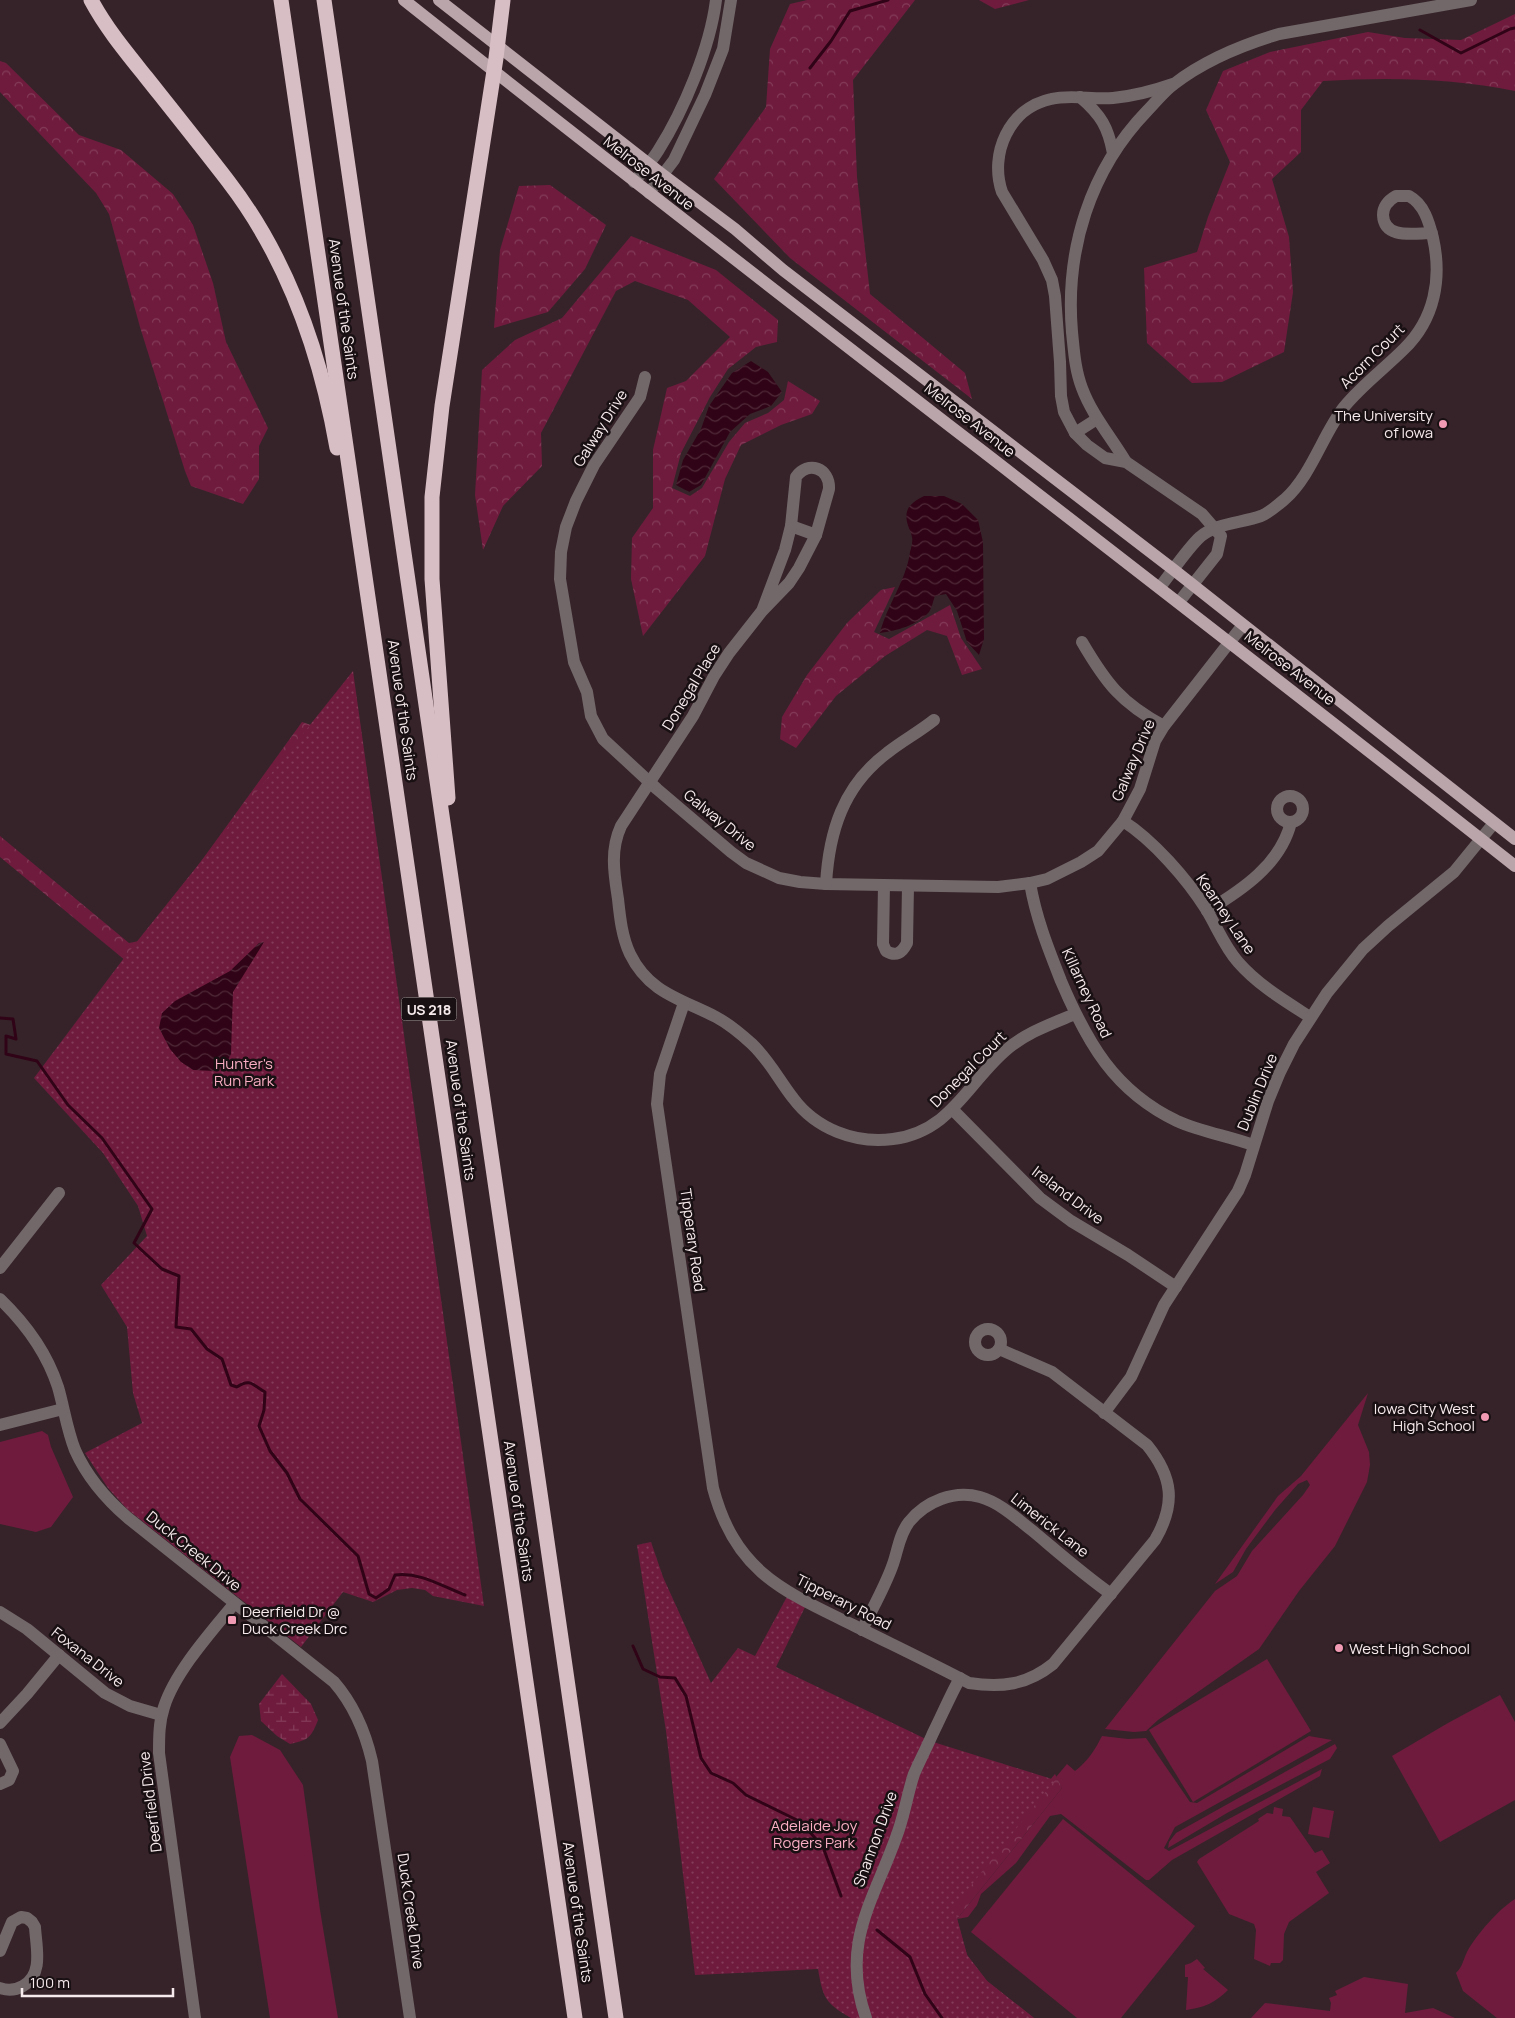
<svg xmlns="http://www.w3.org/2000/svg" width="1515" height="2018" font-family="Manrope,sans-serif">
	<style>
		.grass { fill: #6f1b3d }
		.forest { fill: url(#forest-crowns) }
		.wetland { fill: url(#wetland-marsh) }
		.park { fill: url(#park-dots) }
		.water { fill: url(#water-waves) }
		.lines { fill: none; stroke-linecap: round; stroke-linejoin: round }
		.stream { stroke: #300416; stroke-width: 3 }
		.minor { stroke: #72686a; stroke-width: 12 }
		.major { stroke: #baa5ab; stroke-width: 12 }
		.highway { stroke: #d7bec4; stroke-width: 15 }
		.poi-dot { fill: #f19ab4; stroke: #181012; stroke-width: 2 }
		.labels { text-anchor: middle; dominant-baseline: central; stroke-width: 5; stroke-linejoin: round; paint-order: stroke }
		.shield { fill: #181012; stroke: #b4a9ab; stroke-width: 1 }
		.shield-label { font-size: 14px; font-weight: bold; fill: #f7eaed }
		.street-label { font-size: 15px; fill: #f7eaed; stroke: #181012 }
		.poi-label { font-size: 15px; fill: #f7eaed; stroke: #181012; text-anchor: end }
		.park-label { font-size: 15px; fill: #fbaec4; stroke: #181012 }
	</style>
	<defs>
		<pattern id="forest-crowns" width="20" height="18" patternUnits="userSpaceOnUse" patternTransform="scale(1.25)"><rect width="20" height="18" fill="#6f1b3d"/><path d="M2 6a3 3 0 1 1 6 0M12 15a3 3 0 1 1 6 0" fill="none" stroke="#843c59"/></pattern>
		<pattern id="wetland-marsh" width="20" height="14" patternUnits="userSpaceOnUse" patternTransform="scale(1.25)"><rect width="20" height="14" fill="#6f1b3d"/><path d="M1 5h8M5 5V1M11 12h8M15 12V8" fill="none" stroke="#843c59"/></pattern>
		<pattern id="park-dots" width="8" height="8" patternUnits="userSpaceOnUse" patternTransform="scale(1.25)"><rect width="8" height="8" fill="#6f1b3d"/><path d="M2 2h.1M6 6h.1" fill="none" stroke="#843c59" stroke-width="1.8" stroke-linecap="round"/></pattern>
		<pattern id="water-waves" width="16" height="10" patternUnits="userSpaceOnUse" patternTransform="scale(1.25)"><rect width="16" height="10" fill="#300416"/><path d="M0 5q4-4 8 0t8 0" fill="none" stroke="#4f2938"/></pattern>
	</defs>
	<rect width="100%" height="100%" fill="#362329"/>
	<g class="grass">
		<path d="M1368,1393L1358,1425L1369,1452L1370,1465L1367,1482L1335,1546L1299,1591L1259,1649L1158,1720L1146,1731L1134,1732L1105,1729L1215,1591L1237,1576L1252,1551L1303,1495L1310,1485L1307,1480L1298,1484L1275,1510L1246,1549L1233,1572L1215,1584L1278,1496L1301,1476Z"/>
		<path d="M42,1431L48,1435L51,1447L73,1497L51,1527L36,1532L0,1524V1442Z"/>
		<path d="M1267,1659L1311,1731L1193,1802L1149,1730Z"/>
		<path d="M1500,1695L1515,1722V1800L1440,1842L1392,1756L1448,1723Z"/>
		<path d="M252,1735L280,1750L303,1785L320,1910L338,2018H270L230,1757L239,1736Z"/>
		<path d="M1102,1736L1128,1739L1146,1738L1190,1802L1197,1803L1309,1736L1332,1740L1175,1827L1164,1848L1169,1851L1322,1769L1320,1776L1172,1860L1149,1880H1146L1061,1814L1050,1816L1016,1863L981,1894L977,1905L968,1917L957,1919L1062,1788L1056,1777L1067,1764L1075,1771C1088,1761 1095,1750 1102,1736Z"/>
		<path d="M1335,1744L1337,1748L1330,1759L1227,1813L1168,1848L1169,1842L1176,1833Z"/>
		<path d="M1274,1807L1283,1809L1282,1816L1290,1817L1315,1853L1322,1850L1330,1863L1316,1872L1329,1893L1289,1922L1284,1934L1283,1960L1280,1963H1271L1270,1966L1254,1959L1256,1930L1254,1924L1229,1914L1197,1862L1199,1859L1259,1821L1258,1819L1267,1813L1273,1814Z"/>
		<path d="M1313,1807L1334,1811L1329,1838L1308,1834Z"/>
		<path d="M1063,1819L1195,1926L1121,2018H1077L971,1932Z"/>
		<path d="M1515,1899V2018H1497L1463,1991L1456,1973C1463,1966 1463,1960 1467,1952C1476,1935 1499,1909 1515,1899Z"/>
		<path d="M1197,1959L1205,1968L1203,1969L1228,1990C1215,2003 1203,2008 1186,2010L1188,1977H1185V1965L1191,1963Z"/>
		<path d="M1364,1977L1408,1984L1405,2013L1433,2008L1455,2018H1251L1265,2003L1330,2011L1331,2003L1329,1998L1337,1995L1335,1991Z"/>
	</g>
	<g class="forest">
		<path d="M807,0H915L853,80L857,177L870,294L965,373L972,399L790,258L714,179L766,107L770,49L790,4Z"/>
		<path d="M979,0H1029L995,9Z"/>
		<path d="M1515,14V91C1453,78 1387,77 1323,81L1301,110V152L1272,179L1289,237L1293,292L1284,352L1222,382L1192,383L1147,343L1144,268L1197,252L1208,217L1230,162L1206,110L1223,71L1270,52L1368,32L1405,38L1461,40Z"/>
		<path d="M0,61L6,63L79,135L121,150L173,194L193,225L213,283L226,342L268,428L259,446V479L243,504L191,486L185,471L140,327L109,214L96,193L0,92Z"/>
		<path d="M550,185L606,225L585,269L548,312L494,328L500,250L519,186Z"/>
		<path d="M631,236L716,270L778,320L777,342L756,347L728,369L710,397L681,453L672,488L690,496L702,488L729,442L745,423L768,413L784,400L788,381L820,401L812,414L781,425L741,445L725,479L705,556L643,636L631,579L632,538L653,508V450L667,388L686,381L730,337L688,300L635,281L616,291L541,433L542,466L503,506L483,550L475,495L482,370L515,340L562,318Z"/>
		<path d="M895,587L874,632L889,639L950,605L961,638L982,669L962,675L947,636L927,630L885,656L836,696L796,748L780,739L782,717L807,675L847,623L881,590Z"/>
		<path d="M302,722L314,726L317,745L310,768L104,1023L122,1054L199,1146L212,1179L228,1247L209,1240L180,1182L146,1138L124,1078L98,1055L79,1028L126,961L0,857V836L129,943L144,940Z"/>
		<path d="M1055,1774L1062,1788L957,1919L967,1955L987,1981L1034,2018H993L918,1873L951,1897Z"/>
	</g>
	<path class="wetland" d="M282,1674L311,1704L318,1720C311,1738 308,1740 290,1744L277,1736L261,1721L259,1704Z"/>
	<g class="park">
		<path d="M353,671L484,1606L433,1596L425,1590L412,1588L397,1590L373,1602L343,1592L301,1647L127,1509L108,1488L85,1453L142,1423L133,1393L127,1327L101,1285L147,1236L138,1206L103,1153L34,1078L127,954Z"/>
		<path d="M651,1542L663,1577L711,1683L738,1648L755,1656L789,1593L807,1603L776,1667L930,1741L1055,1780L954,1907L967,1955L987,1981L1034,2018H851C825,2003 823,1998 818,1969L695,1975L666,1731L637,1545Z"/>
	</g>
	<g class="water">
		<path d="M751,361L768,372L782,392L771,406L750,414L730,432L701,485L689,492L676,485L683,460L701,429L709,406L732,373Z"/>
		<path d="M924,496H944L962,504L978,520L983,542L984,639L979,655L967,642L957,611L946,594L935,596C933,601 932,608 929,612C918,625 896,631 880,633C887,605 906,581 910,552C911,548 913,542 912,537C911,532 908,527 907,522C904,508 912,502 924,496Z"/>
		<path d="M264,942L233,992L231,1054L226,1064L214,1071L193,1070L181,1062L170,1049L159,1028L162,1013L175,1001L230,971L259,943Z"/>
	</g>
	<g class="lines">
		<g class="stream">
			<path d="M1420,30L1461,53L1510,29L1515,28"/>
			<path d="M810,68L831,41L850,11L888,0"/>
			<path d="M0,1018L13,1019L16,1039L6,1036V1054L37,1061L68,1105L102,1138L152,1209L134,1243L162,1269L179,1276L176,1327L191,1329L207,1349L222,1359L231,1385L237,1387C250,1378 253,1385 265,1392L264,1410L259,1426L270,1451L287,1473L300,1499L358,1556L369,1594L376,1598L389,1589L395,1575C421,1572 441,1586 465,1595"/>
			<path d="M633,1646L643,1669L660,1677L675,1678L686,1696L701,1758L711,1773L733,1783L746,1795L801,1822L823,1847L841,1896"/>
			<path d="M877,1930L910,1957L925,1994L942,2018"/>
		</g>
		<g class="minor">
			<path d="M1173,84C1153,91 1134,96 1113,98C1092,100 1072,94 1051,99C1009,108 989,154 1002,192L1043,260L1052,280L1055,296L1060,362L1061,396L1064,412L1075,433L1087,445L1105,458L1126,462L1202,514L1221,536L1217,554L1179,602"/>
			<path d="M1080,97C1101,115 1108,127 1113,153"/>
			<path d="M634,182C642,172 651,162 658,151C684,110 710,48 716,0"/>
			<path d="M649,193L674,160L705,95L723,49L731,0"/>
			<path d="M645,377L640,397L594,465L576,501L566,527L561,552L560,579L574,662L587,692L591,716L603,739L657,789L731,852L746,863L779,878L800,882L826,884L998,887L1030,883L1047,879L1081,862L1098,851L1123,821L1140,789L1155,741L1164,726L1243,625"/>
			<path d="M1075,433L1097,419"/>
			<path d="M1126,462C1111,437 1092,415 1082,388C1075,370 1074,351 1072,332C1065,250 1090,170 1147,111C1156,102 1164,91 1174,84C1205,60 1242,45 1279,34L1471,0"/>
			<path d="M791,526L816,535"/>
			<path d="M1160,587C1172,572 1187,549 1200,537C1216,523 1242,523 1261,516C1270,512 1278,505 1285,499C1311,476 1323,434 1344,407C1362,385 1384,369 1404,349C1435,319 1442,278 1433,238C1429,222 1424,204 1409,196H1396C1389,200 1383,206 1383,215C1384,240 1415,233 1432,233"/>
			<path d="M762,611L785,550L791,526L796,477C808,460 830,468 829,489L816,535L799,568L789,583L762,611L729,653L714,676L693,716L621,826C610,850 614,873 618,899C620,918 622,937 630,954C649,993 681,999 716,1017C729,1024 741,1034 752,1044C769,1060 779,1080 793,1098C816,1129 855,1144 893,1139C950,1132 967,1084 1005,1051C1025,1033 1051,1024 1075,1014"/>
			<path d="M1082,642C1106,683 1121,703 1164,726"/>
			<circle cx="1290" cy="809" r="13"/>
			<path d="M1123,821C1153,840 1187,879 1206,909C1217,927 1224,946 1238,962C1258,985 1285,1001 1310,1017"/>
			<path d="M1030,883C1036,918 1048,948 1061,981C1087,1042 1114,1091 1177,1121C1202,1132 1228,1136 1253,1145"/>
			<path d="M826,884C829,832 843,786 887,753C902,741 919,732 934,720"/>
			<path d="M884,885L883,944L886,951C896,957 902,953 907,943L908,886"/>
			<path d="M1207,911C1242,890 1281,864 1291,822"/>
			<path d="M684,1003L660,1074L657,1104L713,1488C735,1571 781,1590 853,1625C891,1644 931,1663 969,1683C1001,1688 1027,1685 1053,1664L1155,1540C1176,1504 1173,1477 1147,1445L1052,1372L999,1349"/>
			<path d="M953,1110L1040,1198L1071,1221L1128,1255L1176,1287"/>
			<path d="M0,1268L59,1193"/>
			<path d="M0,1299C26,1324 47,1353 58,1387C64,1408 67,1430 75,1450C87,1477 106,1499 128,1518L334,1682C354,1705 365,1731 372,1761L410,2018"/>
			<circle cx="988" cy="1342" r="13"/>
			<path d="M1104,1413L1131,1377L1164,1305L1238,1191L1245,1175L1268,1101L1280,1072L1294,1044L1327,993L1363,949L1388,926L1454,872L1494,823"/>
			<path d="M0,1425L63,1409"/>
			<path d="M0,1612L27,1629L105,1693L130,1706L161,1715"/>
			<path d="M862,1630C872,1609 885,1587 893,1564C898,1550 899,1535 909,1522C926,1501 954,1490 980,1497C1001,1503 1017,1519 1034,1532C1059,1553 1084,1575 1111,1594"/>
			<path d="M0,1723L27,1694L59,1655"/>
			<path d="M0,1744L13,1771L9,1780L0,1784"/>
			<path d="M0,1951L12,1922L21,1917L27,1918L32,1922L35,1927C36,1947 44,1974 23,1986C16,1990 8,1991 0,1988"/>
			<path d="M195,2018L159,1753C159,1737 159,1722 164,1707C175,1672 211,1632 234,1604"/>
			<path d="M866,2018C839,1941 876,1898 899,1829C905,1811 908,1792 914,1774C920,1760 927,1747 933,1733C942,1715 950,1696 960,1678"/>
		</g>
		<g class="major">
			<path d="M404,0C772,292 1147,575 1515,866"/>
			<path d="M439,0L663,175L735,229L783,270L1174,570L1515,839"/>
		</g>
		<g class="highway">
			<path d="M91,0C106,28 126,52 146,77C173,111 201,146 228,181C288,259 320,351 337,448"/>
			<path d="M281,0L575,2018"/>
			<path d="M324,0L616,2018"/>
			<path d="M448,798L432,579V497L442,406L496,58L503,0"/>
		</g>
	</g>
	<g class="poi-dot">
		<circle cx="1443" cy="424" r="5"/>
		<circle cx="1485" cy="1417" r="5"/>
		<rect x="227" y="1615" width="10" height="10" rx="2.5"/>
		<circle cx="1339" cy="1648" r="5"/>
	</g>
	<g class="labels">
		<rect class="shield" x="401.5" y="997.5" width="55" height="23" rx="4"/>
		<g class="shield-label">
			<text x="429" y="1009">US 218</text>
		</g>
		<g class="street-label">
			<text transform="translate(649 173) rotate(38)">Melrose Avenue</text>
			<text transform="translate(344 309) rotate(82)">Avenue of the Saints</text>
			<text transform="translate(1372 356) rotate(-45)">Acorn Court</text>
			<text transform="translate(970 420) rotate(38)">Melrose Avenue</text>
			<text transform="translate(600 428) rotate(-58)">Galway Drive</text>
			<text transform="translate(1290 668) rotate(38)">Melrose Avenue</text>
			<text transform="translate(691 687) rotate(-59)">Donegal Place</text>
			<text transform="translate(403 710) rotate(82)">Avenue of the Saints</text>
			<text transform="translate(1133 760) rotate(-67)">Galway Drive</text>
			<text transform="translate(720 820) rotate(39)">Galway Drive</text>
			<text transform="translate(1226 914) rotate(56)">Kearney Lane</text>
			<text transform="translate(1087 993) rotate(65)">Killarney Road</text>
			<text transform="translate(968 1069) rotate(-45)">Donegal Court</text>
			<text transform="translate(1257 1092) rotate(-68)">Dublin Drive</text>
			<text transform="translate(461 1110) rotate(82)">Avenue of the Saints</text>
			<text transform="translate(1068 1195) rotate(37)">Ireland Drive</text>
			<text transform="translate(693 1240) rotate(82)">Tipperary Road</text>
			<text transform="translate(519 1511) rotate(82)">Avenue of the Saints</text>
			<text transform="translate(1050 1525) rotate(38)">Limerick Lane</text>
			<text transform="translate(194 1551) rotate(39)">Duck Creek Drive</text>
			<text transform="translate(844 1602) rotate(27)">Tipperary Road</text>
			<text transform="translate(88 1657) rotate(38)">Foxana Drive</text>
			<text transform="translate(150 1802) rotate(-97)">Deerfield Drive</text>
			<text transform="translate(875 1839) rotate(-70)">Shannon Drive</text>
			<text transform="translate(411 1911) rotate(82)">Duck Creek Drive</text>
			<text transform="translate(578 1912) rotate(82)">Avenue of the Saints</text>
		</g>
		<g class="poi-label">
			<text x="1433" y="415">The University<tspan x="1433" dy="17">of Iowa</tspan></text>
			<text x="1475" y="1408">Iowa City West<tspan x="1475" dy="17">High School</tspan></text>
			<text x="242" y="1611" text-anchor="start">Deerfield Dr @<tspan x="242" dy="17">Duck Creek Drc</tspan></text>
			<text x="1349" y="1648" text-anchor="start">West High School</text>
		</g>
		<g class="park-label">
			<text x="244" y="1063">Hunter's<tspan x="244" dy="17">Run Park</tspan></text>
			<text x="814" y="1825">Adelaide Joy<tspan x="814" dy="17">Rogers Park</tspan></text>
		</g>
	</g>
	<path d="M22 1988v8h151v-8" fill="none" stroke="#f7eaed" stroke-width="2.5"/>
	<text x="30" y="1988" font-size="15" fill="#f7eaed" stroke="#181012" stroke-width="4" paint-order="stroke">100 m</text>
</svg>
